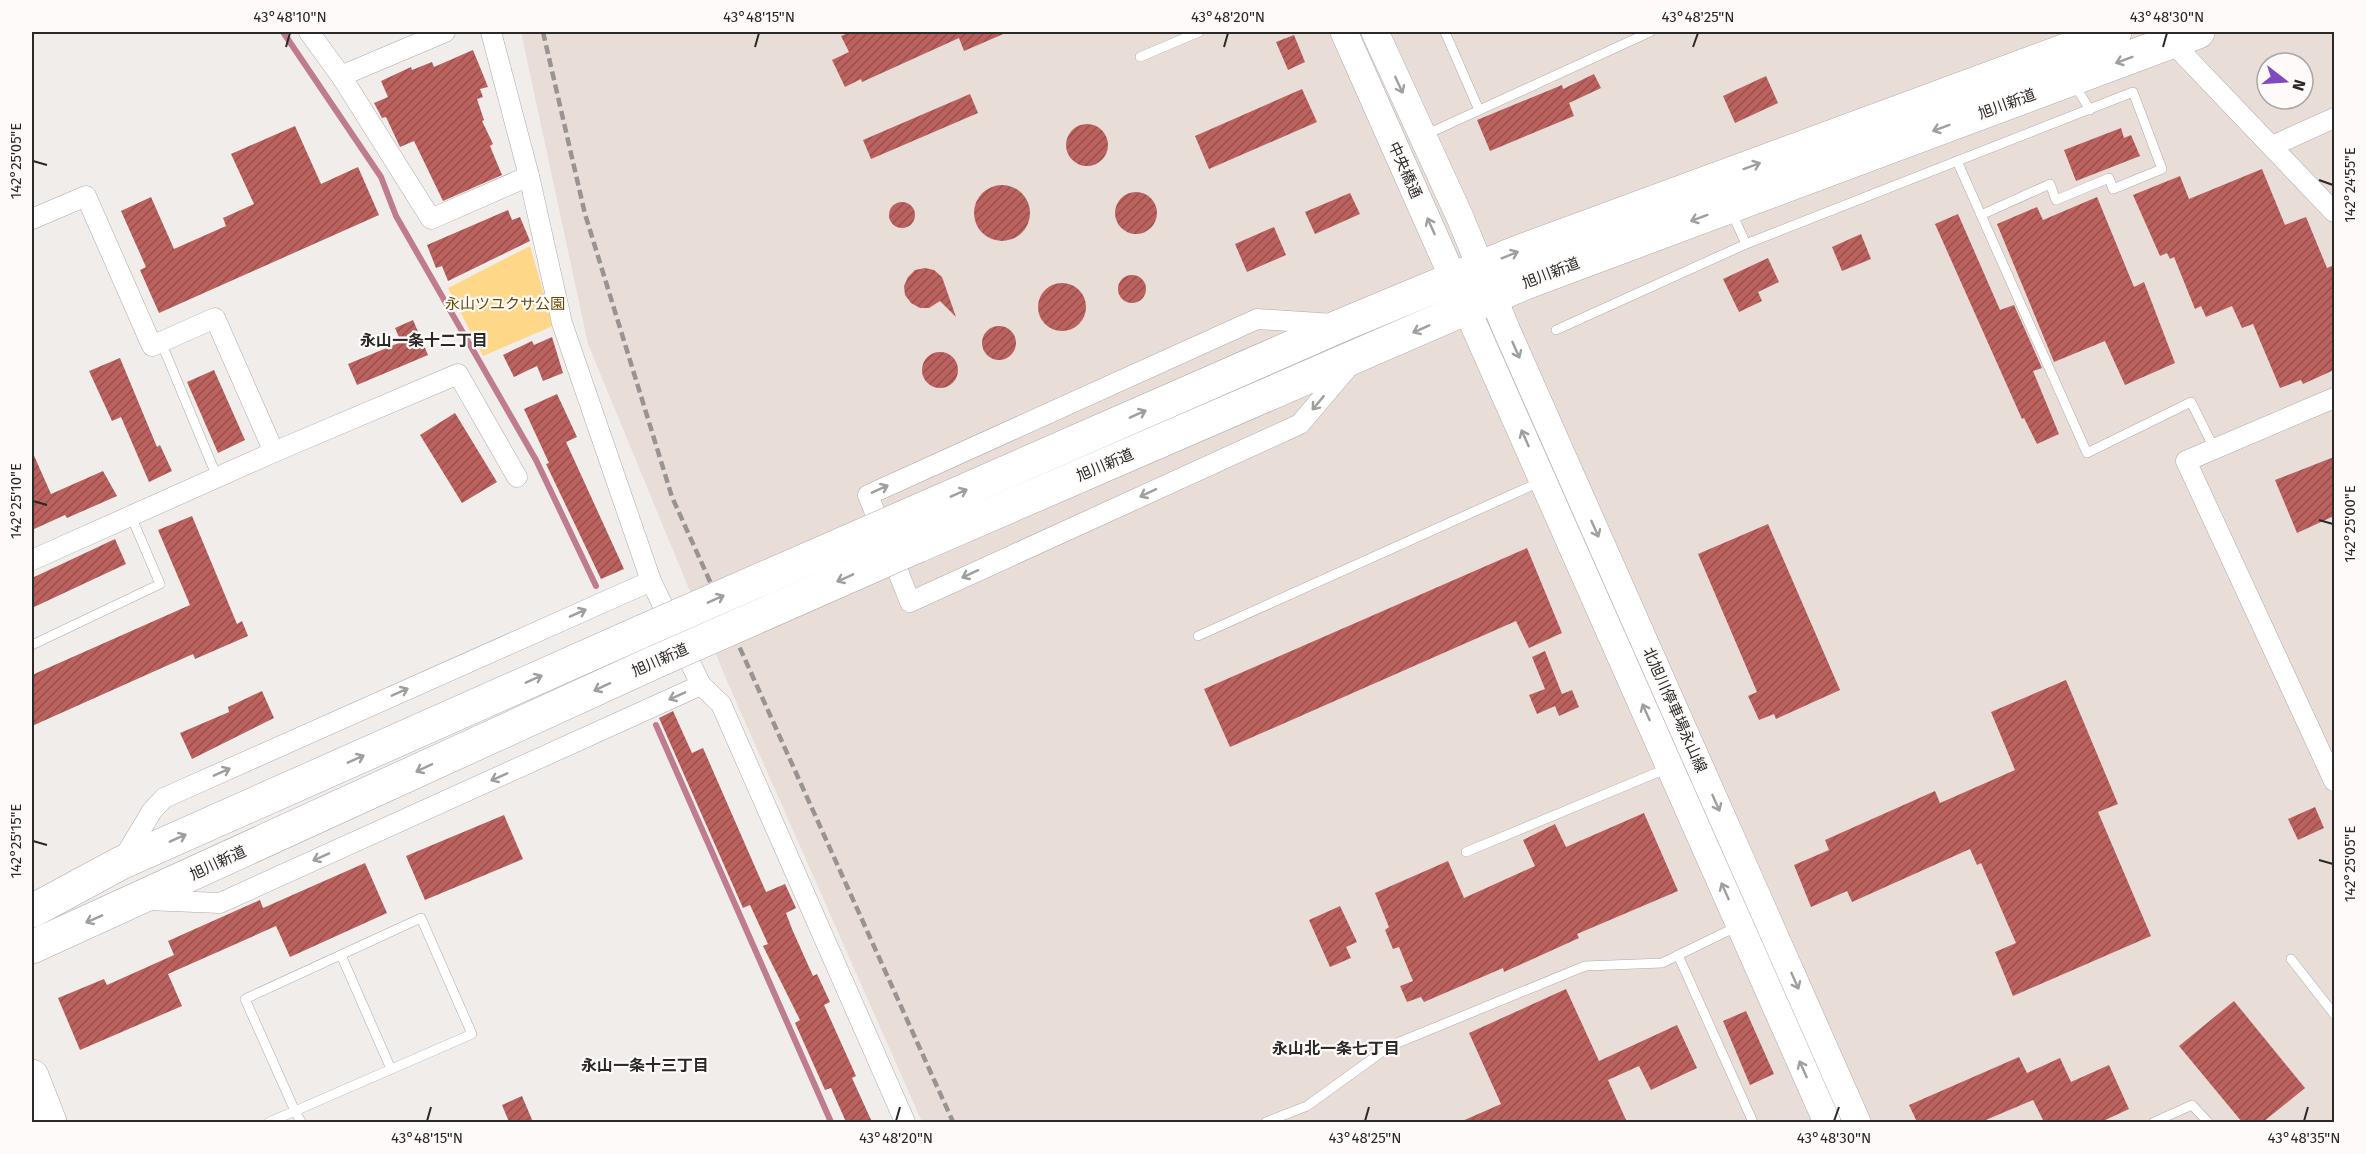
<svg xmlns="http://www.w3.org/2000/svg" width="2366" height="1154" font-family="'Fira Sans','Noto Sans JP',sans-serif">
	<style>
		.built { fill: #e9ddd8; fill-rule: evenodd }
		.green { fill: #fed888 }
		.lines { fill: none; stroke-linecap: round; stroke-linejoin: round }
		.stream { stroke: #be7c8e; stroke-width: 6 }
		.building { fill: url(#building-hatch) }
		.lane-casing { stroke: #aeaaa9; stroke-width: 10 }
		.street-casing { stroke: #aeaaa9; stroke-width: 21 }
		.secondary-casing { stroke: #aeaaa9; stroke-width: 28 }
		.highway-casing { stroke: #aeaaa9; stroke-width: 34 }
		.lane { stroke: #fff; stroke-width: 9 }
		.street { stroke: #fff; stroke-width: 20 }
		.secondary { stroke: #fff; stroke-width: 27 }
		.highway { stroke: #fff; stroke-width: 33 }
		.rail { stroke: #979492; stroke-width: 4.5; stroke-dasharray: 9 4.5; stroke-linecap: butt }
		.highway-bridge-casing { stroke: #aeaaa9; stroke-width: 34; stroke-linecap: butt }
		.highway-bridge { stroke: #fff; stroke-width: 33 }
		.oneway { stroke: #9f9f9e }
		.ticks { fill: none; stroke: #2a2928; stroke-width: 2 }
		.labels { text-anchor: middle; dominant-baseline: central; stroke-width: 4.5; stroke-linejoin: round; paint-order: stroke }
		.street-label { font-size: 15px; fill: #2a2928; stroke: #fefaf9 }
		.park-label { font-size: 15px; fill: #674c03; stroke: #fefaf9 }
		.neighbourhood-label { font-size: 16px; font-weight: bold; fill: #2a2928; stroke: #fefaf9 }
		.neatline { fill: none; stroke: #2a2928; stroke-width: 2 }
		.ticks-label { font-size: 15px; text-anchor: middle; fill: #2a2928 }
	</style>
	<defs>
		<pattern id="building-hatch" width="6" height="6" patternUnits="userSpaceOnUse" patternTransform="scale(1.5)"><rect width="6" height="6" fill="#bb615e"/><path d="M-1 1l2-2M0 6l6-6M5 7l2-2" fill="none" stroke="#98504e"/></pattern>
	</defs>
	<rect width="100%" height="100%" fill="#f1edeb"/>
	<path class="built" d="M521,32H2334V1122H922L727,681L588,344ZM2267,63H2303V99H2267Z"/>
	<path class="green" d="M530,246L553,326L483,356L448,288Z"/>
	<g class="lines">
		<g class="stream">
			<path d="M283,32L381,177L396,216L536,460L596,586"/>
			<path d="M656,725L831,1122"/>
		</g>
	</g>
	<g class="building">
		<path d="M850,32H1008L964,51L959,38L862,82L861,79L845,87L832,60L849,52L841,36Z"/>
		<path d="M1294,35L1305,62L1288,70L1276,42Z"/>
		<path d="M473,50L488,87L480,89L483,97L477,99L484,120L482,121L493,144L490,146L502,175L443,201L414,141L400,147L386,117L382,118L374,103L388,97L381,81L411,67L412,70L432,62L434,67Z"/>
		<path d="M1594,74L1601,88L1569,103L1574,116L1490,151L1477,120L1562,85L1563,89Z"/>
		<path d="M1766,76L1778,103L1735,123L1723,96Z"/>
		<path d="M1302,89L1317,122L1209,169L1195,136Z"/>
		<path d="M970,94L978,113L871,159L863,140Z"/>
		<circle cx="1087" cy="145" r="21"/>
		<path d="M295,126L321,184L358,167L379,215L159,313L140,270L146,267L121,211L151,197L174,249L226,226L223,218L254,204L231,154Z"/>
		<path d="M2121,128L2124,138L2131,135L2140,156L2076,181L2064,150Z"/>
		<path d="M2262,169L2285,225L2306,217L2327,268L2334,265V370L2303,384L2301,380L2280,388L2253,324L2242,328L2232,306L2206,317L2201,306L2195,309L2174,257L2170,259L2167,253L2160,256L2133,195L2180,176L2189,199Z"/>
		<circle cx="1002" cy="213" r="28"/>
		<circle cx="1136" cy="213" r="21"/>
		<path d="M1350,193L1360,214L1315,234L1305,212Z"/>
		<path d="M2097,197L2134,287L2144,282L2175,363L2125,385L2105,341L2054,362L1997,224L2037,207L2043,220Z"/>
		<circle cx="902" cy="215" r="13"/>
		<path d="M508,210L512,220L520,217L530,241L448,281L442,266L436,268L427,245Z"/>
		<path d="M1958,214L2000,310L2014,305L2042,368L2033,371L2059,434L2037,444L2024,418L2022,419L1935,224Z"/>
		<path d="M1274,227L1286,255L1247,272L1235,244Z"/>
		<path d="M1861,234L1871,259L1842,271L1832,247Z"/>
		<path d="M1768,258L1779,282L1758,292L1762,301L1739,312L1723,279Z"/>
		<path d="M925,268L934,270L942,277L956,317L940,301L929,308H920L911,303L905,295L904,286L908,277L915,270Z"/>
		<circle cx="1132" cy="289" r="14"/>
		<circle cx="1062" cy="307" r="24"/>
		<path d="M413,320L428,355L357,385L348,364L401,342L395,328Z"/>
		<circle cx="999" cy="343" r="17"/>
		<path d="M552,337L563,373L543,381L537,366L514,377L503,355L532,341L534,345Z"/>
		<circle cx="940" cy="370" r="18"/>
		<path d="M120,358L157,447L160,445L172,471L149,482L121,417L112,421L89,371Z"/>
		<path d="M214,370L245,440L218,453L187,382Z"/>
		<path d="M557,394L577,437L566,442L624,569L601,579L546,464L549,463L524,409Z"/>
		<path d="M455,413L497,482L462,503L420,435Z"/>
		<path d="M32,451L51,494L103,471L117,496L67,518L65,515L32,530Z"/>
		<path d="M2334,457V516L2297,533L2275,480Z"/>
		<path d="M192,516L237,624L242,621L248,636L195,659L193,654L32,726V675L190,605L158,530Z"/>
		<path d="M1768,524L1840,690L1776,719L1774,714L1759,720L1748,696L1757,692L1698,554Z"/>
		<path d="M115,539L126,564L32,608V578Z"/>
		<path d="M1527,548L1562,633L1529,648L1516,621L1230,747L1204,689Z"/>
		<path d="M1545,651L1562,694L1572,690L1579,707L1559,716L1555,706L1537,714L1529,695L1545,689L1532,657Z"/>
		<path d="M2066,680L2118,804L2098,812L2151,936L2013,996L1995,952L2016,943L1981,863L1977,865L1970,849L1852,902L1847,891L1811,907L1794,865L1829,850L1825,840L1935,791L1940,803L2015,770L1991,712Z"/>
		<path d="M262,691L274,718L192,759L180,733L229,712L228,707Z"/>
		<path d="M673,711L692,753L703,748L766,892L785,884L796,908L786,913L792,929L813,976L817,974L830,1002L824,1005L856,1076L852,1078L872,1122H846L831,1088L825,1090L795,1023L800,1020L763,946L768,944L750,905L743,908L659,718Z"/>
		<path d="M2315,807L2324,828L2298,840L2288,819Z"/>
		<path d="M1644,813L1678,891L1577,934L1579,938L1504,972L1503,968L1424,1002L1421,997L1407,1002L1400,986L1413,981L1399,947L1393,949L1385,930L1389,927L1375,893L1448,861L1464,898L1535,866L1523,840L1555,824L1566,847Z"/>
		<path d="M504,815L523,859L425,900L406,856Z"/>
		<path d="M365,863L387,913L290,957L276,926L168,974L182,1006L80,1050L58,998L104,979L107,985L174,955L168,941L260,900L263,908Z"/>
		<path d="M1340,906L1357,942L1346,947L1351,958L1330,967L1309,920Z"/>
		<path d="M1566,989L1599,1061L1677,1025L1697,1068L1651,1090L1639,1066L1608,1080L1627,1122H1460L1501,1104L1469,1033Z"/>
		<path d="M2234,1001L2305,1088L2263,1122H2242L2179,1046Z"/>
		<path d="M1746,1011L1774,1074L1750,1085L1723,1021Z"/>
		<path d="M2019,1057L2027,1073L2060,1058L2071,1082L2109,1065L2129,1109L2101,1122H2044L2033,1100L1981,1122H1917L1909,1105Z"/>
		<path d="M522,1096L533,1122H509L502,1105Z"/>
	</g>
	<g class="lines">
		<defs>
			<g id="lane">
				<path d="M1445,32L1479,110"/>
				<path d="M1140,57L1199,32"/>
				<path d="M2074,84L2090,110"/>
				<path d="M1425,135L1650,32"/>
				<path d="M1957,161L2087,453L2191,402L2215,450"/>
				<path d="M1731,211L1746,244"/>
				<path d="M1556,330L1746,244L2133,92L2162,169L2113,189L2109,178L2056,200L2050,184L1981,215"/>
				<path d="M161,342L217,477"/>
				<path d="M1198,636L1542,481"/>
				<path d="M32,645L160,584L131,516"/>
				<path d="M1466,852L1668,768"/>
				<path d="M341,955L391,1069"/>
				<path d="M1678,955L1753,1122"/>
				<path d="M2291,959L2334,1014"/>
				<path d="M269,1122L295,1111L472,1034L421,918L245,999L295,1111L301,1122"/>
				<path d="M1266,1122L1307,1106L1390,1046L1585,966L1662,963L1738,926"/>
				<path d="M2154,1122L2192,1105L2208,1122"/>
			</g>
			<g id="street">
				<path d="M309,32L341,76L431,219L529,176"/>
				<path d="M2167,37L2334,212"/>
				<path d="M341,76L445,32"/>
				<path d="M2272,146L2334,118"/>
				<path d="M32,219L86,196L152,346L215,318L274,452"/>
				<path d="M1334,324L1257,319L868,495L910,602L1300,424L1350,365"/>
				<path d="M2334,398L2186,461L2334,781"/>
				<path d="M32,560L274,452L458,374L517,477"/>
				<path d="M701,685L721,704L905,1122"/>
				<path d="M122,861L152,811L164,798L651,581"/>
				<path d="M146,900L220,903L701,685L651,581L562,323L529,176L491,32"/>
			</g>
			<g id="secondary">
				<path d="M1344,32L1827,1122"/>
				<path d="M1375,32L1459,215L1507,331L1857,1122"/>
			</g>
			<g id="highway">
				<path d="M906,516L1342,325L1513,254L2115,32"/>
				<path d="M918,546L1525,283L2198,32"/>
				<path d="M32,911L121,863L643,631"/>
				<path d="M32,947L655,662"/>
				<path d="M32,1076L50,1122"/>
			</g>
		</defs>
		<use href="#lane" class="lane-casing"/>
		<use href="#street" class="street-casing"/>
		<use href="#secondary" class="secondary-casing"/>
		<use href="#highway" class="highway-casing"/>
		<use href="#lane" class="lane"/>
		<use href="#street" class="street"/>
		<use href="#secondary" class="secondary"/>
		<use href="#highway" class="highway"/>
		<path class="rail" d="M543,32L585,214L672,497L953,1122"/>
		<defs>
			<g id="highway-bridge">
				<path d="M643,631L906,516"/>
				<path d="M655,662L918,546"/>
			</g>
		</defs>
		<use href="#highway-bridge" class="highway-bridge-casing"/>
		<use href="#highway-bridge" class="highway-bridge"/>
	</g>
	<defs><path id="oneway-shaft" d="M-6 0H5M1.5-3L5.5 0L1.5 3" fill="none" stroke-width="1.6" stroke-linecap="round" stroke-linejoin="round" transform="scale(1.5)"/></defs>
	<g class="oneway">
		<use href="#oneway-shaft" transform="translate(2124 60) rotate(160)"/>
		<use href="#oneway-shaft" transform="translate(1399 85) rotate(65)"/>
		<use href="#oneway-shaft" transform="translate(1941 128) rotate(160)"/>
		<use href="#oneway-shaft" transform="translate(1752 166) rotate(-20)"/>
		<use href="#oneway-shaft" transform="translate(1699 218) rotate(160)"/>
		<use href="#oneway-shaft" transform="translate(1431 226) rotate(-114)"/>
		<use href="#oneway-shaft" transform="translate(1510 255) rotate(-22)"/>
		<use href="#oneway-shaft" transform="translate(1421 329) rotate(156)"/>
		<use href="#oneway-shaft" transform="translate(1516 350) rotate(66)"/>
		<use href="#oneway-shaft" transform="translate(1318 403) rotate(130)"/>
		<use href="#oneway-shaft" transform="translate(1138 414) rotate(-24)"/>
		<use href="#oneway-shaft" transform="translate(1525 438) rotate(-114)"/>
		<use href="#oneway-shaft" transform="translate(880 489) rotate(-24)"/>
		<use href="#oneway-shaft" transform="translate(959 493) rotate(-24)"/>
		<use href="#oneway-shaft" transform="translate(1148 493) rotate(155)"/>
		<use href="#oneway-shaft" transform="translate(1595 529) rotate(66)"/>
		<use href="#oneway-shaft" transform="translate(970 574) rotate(155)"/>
		<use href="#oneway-shaft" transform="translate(845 578) rotate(156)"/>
		<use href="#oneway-shaft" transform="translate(716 599) rotate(-24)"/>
		<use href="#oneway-shaft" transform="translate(578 613) rotate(-24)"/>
		<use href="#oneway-shaft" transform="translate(534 679) rotate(-24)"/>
		<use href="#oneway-shaft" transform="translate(602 687) rotate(155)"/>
		<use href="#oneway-shaft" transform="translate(400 692) rotate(-24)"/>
		<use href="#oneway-shaft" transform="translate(677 696) rotate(156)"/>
		<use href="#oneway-shaft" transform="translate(1646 712) rotate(-114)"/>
		<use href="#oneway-shaft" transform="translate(356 759) rotate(-24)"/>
		<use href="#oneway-shaft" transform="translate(424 768) rotate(155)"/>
		<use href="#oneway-shaft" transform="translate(222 772) rotate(-24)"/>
		<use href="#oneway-shaft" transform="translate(499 777) rotate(156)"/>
		<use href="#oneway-shaft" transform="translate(1716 803) rotate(66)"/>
		<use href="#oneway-shaft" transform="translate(178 838) rotate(-24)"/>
		<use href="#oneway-shaft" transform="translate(321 857) rotate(156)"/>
		<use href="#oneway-shaft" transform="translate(1725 891) rotate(-114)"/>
		<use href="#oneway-shaft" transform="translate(94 919) rotate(156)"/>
		<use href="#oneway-shaft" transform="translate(1795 981) rotate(66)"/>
		<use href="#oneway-shaft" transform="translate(1803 1069) rotate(-114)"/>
	</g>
	<path class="ticks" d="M286,47L290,33M755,47L759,33M1224,47L1228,33M1693,47L1698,33M2163,47L2167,33M33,161L47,165M2319,180L2333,185M33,501L47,505M2319,520L2333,524M33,841L47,845M2319,860L2333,864M427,1121L431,1107M896,1121L900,1107M1365,1121L1369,1107M1834,1121L1839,1107M2304,1121L2308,1107"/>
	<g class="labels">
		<g class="street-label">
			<text transform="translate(2007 104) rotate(-20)">旭川新道</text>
			<text transform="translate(1405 170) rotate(66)">中央橋通</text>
			<text transform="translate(1551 273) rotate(-21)">旭川新道</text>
			<text transform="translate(1105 465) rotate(-23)">旭川新道</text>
			<text transform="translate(660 660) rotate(-24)">旭川新道</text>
			<text transform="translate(1675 710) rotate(66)">北旭川停車場永山線</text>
			<text transform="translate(218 863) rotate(-25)">旭川新道</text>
		</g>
		<g class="park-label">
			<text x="505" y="304">永山ツユクサ公園</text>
		</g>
		<g class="neighbourhood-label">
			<text x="424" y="340">永山一条十二丁目</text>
			<text x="1336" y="1048">永山北一条七丁目</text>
			<text x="645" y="1065">永山一条十三丁目</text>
		</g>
	</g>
	<rect width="2366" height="1154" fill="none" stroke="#fefaf9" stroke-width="66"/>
	<g transform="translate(2285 81) rotate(107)"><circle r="28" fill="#fefaf9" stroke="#a9a6a5" stroke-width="1.5"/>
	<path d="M0-4.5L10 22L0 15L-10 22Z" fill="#804bc2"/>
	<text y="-9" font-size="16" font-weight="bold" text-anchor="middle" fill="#2a2928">N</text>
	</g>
	<rect x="33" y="33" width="2300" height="1088" class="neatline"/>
	<g class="ticks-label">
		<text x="290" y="22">43°48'10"N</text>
		<text x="759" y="22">43°48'15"N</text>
		<text x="1228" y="22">43°48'20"N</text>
		<text x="1698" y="22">43°48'25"N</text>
		<text x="2167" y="22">43°48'30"N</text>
		<text transform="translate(16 161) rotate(-90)" y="5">142°25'05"E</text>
		<text transform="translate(2350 185) rotate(-90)" y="5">142°24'55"E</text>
		<text transform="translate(16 501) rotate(-90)" y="5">142°25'10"E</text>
		<text transform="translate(2350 524) rotate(-90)" y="5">142°25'00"E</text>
		<text transform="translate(16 841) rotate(-90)" y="5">142°25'15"E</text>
		<text transform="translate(2350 864) rotate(-90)" y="5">142°25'05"E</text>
		<text x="427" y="1143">43°48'15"N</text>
		<text x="896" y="1143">43°48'20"N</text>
		<text x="1365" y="1143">43°48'25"N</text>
		<text x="1834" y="1143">43°48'30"N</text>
		<text x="2304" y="1143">43°48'35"N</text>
	</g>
</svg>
